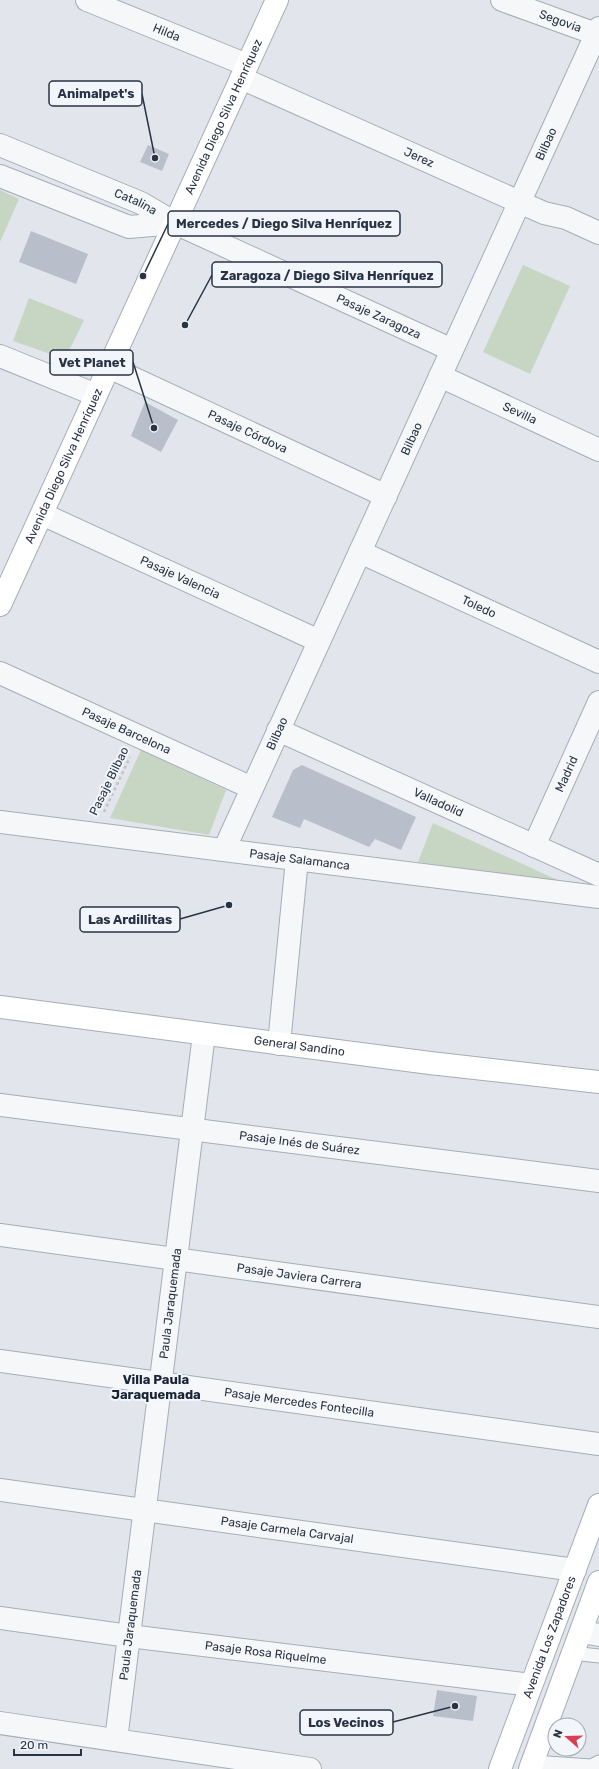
<svg xmlns="http://www.w3.org/2000/svg" width="599" height="1769" font-family="Rubik,sans-serif">
	<style>
		.green { fill: #c7d6c2 }
		.building { fill: #b9bfca }
		.lines { fill: none; stroke-linecap: round; stroke-linejoin: round }
		.service-casing { stroke: #a6adb7; stroke-width: 15 }
		.minor-casing { stroke: #a6adb7; stroke-width: 24 }
		.tertiary-casing { stroke: #a6adb7; stroke-width: 24 }
		.secondary-casing { stroke: #a6adb7; stroke-width: 24 }
		.path { stroke: #c0c4ca; stroke-width: 2.5; stroke-dasharray: 3 3; stroke-linecap: butt }
		.service { stroke: #f5f7f9; stroke-width: 13 }
		.minor { stroke: #f5f7f9; stroke-width: 22 }
		.tertiary { stroke: #f5f7f9; stroke-width: 22 }
		.secondary { stroke: #fff; stroke-width: 22 }
		.labels { text-anchor: middle; dominant-baseline: central; stroke-width: 4; stroke-linejoin: round; paint-order: stroke }
		.street-label { font-size: 12px; fill: #283345; stroke: #f2f5f9 }
		.neighbourhood-label { font-size: 13px; font-weight: bold; fill: #1a2436; stroke: #f2f5f9 }
		.leader { fill: none; stroke: #283345; stroke-width: 1.5 }
		.callout-dot { fill: #283345; stroke: #f2f5f9; stroke-width: 1.5 }
		.callout { fill: #f2f5f9; stroke: #283345; stroke-width: 1.5 }
		.callout-label { font-size: 13px; text-anchor: middle; font-weight: bold; fill: #283345 }
	</style>
	<rect width="100%" height="100%" fill="#e2e6ec"/>
	<g class="green">
		<path d="M0,190L19,199L0,242Z"/>
		<path d="M523,265L570,286L530,374L483,352Z"/>
		<path d="M29,298L84,320L65,359L13,341Z"/>
		<path d="M141,750L226,790L209,835L110,818Z"/>
		<path d="M433,823L564,883L418,862Z"/>
	</g>
	<g class="building">
		<path d="M148,145L169,154L162,171L140,162Z"/>
		<path d="M31,231L88,254L76,284L19,262Z"/>
		<path d="M145,402L178,420L161,452L131,436Z"/>
		<path d="M302,765L416,817L401,850L375,839L369,847L304,819L300,828L272,817L293,770Z"/>
		<path d="M437,1690L477,1696L473,1721L433,1716Z"/>
	</g>
	<g class="lines">
		<defs>
			<g id="service">
				<path d="M573,1653L599,1656"/>
				<path d="M533,1762L591,1766L599,1762"/>
			</g>
			<g id="minor">
				<path id="s1" d="M87,0L247,65"/>
				<path id="s2" d="M502,0L596,34"/>
				<path id="s3" d="M241,78L544,213L566,218L599,233"/>
				<path id="s4" d="M0,145L141,203L175,223L452,350"/>
				<path d="M0,176L129,227L175,223"/>
				<path d="M0,356L96,395"/>
				<path id="s5" d="M109,367L386,496"/>
				<path id="s6" d="M440,376L599,450"/>
				<path id="s7" d="M42,514L319,641"/>
				<path id="s8" d="M360,552L599,662"/>
				<path id="s9" d="M0,673L252,788"/>
				<path id="s10" d="M278,730L599,875"/>
				<path id="s11" d="M0,822L599,897"/>
				<path id="s12" d="M534,846L599,702"/>
				<path id="s13" d="M224,850L599,28"/>
				<path d="M279,1044L297,859"/>
				<path id="s14" d="M0,1105L599,1181"/>
				<path id="s15" d="M0,1235L599,1317"/>
				<path id="s16" d="M0,1361L599,1444"/>
				<path id="s17" d="M0,1490L575,1570"/>
				<path id="s18" d="M0,1618L129,1636L531,1685"/>
				<path d="M581,1632L599,1635"/>
				<path id="s19" d="M116,1740L204,1034"/>
			</g>
			<path id="tertiary" d="M0,1723L310,1769"/>
			<g id="secondary">
				<path id="s20" d="M0,605L277,0"/>
				<path id="s21" d="M0,1007L430,1063L599,1082"/>
				<path id="s22" d="M500,1769L599,1505"/>
				<path d="M530,1769L599,1582"/>
			</g>
		</defs>
		<use href="#service" class="service-casing"/>
		<use href="#minor" class="minor-casing"/>
		<use href="#tertiary" class="tertiary-casing"/>
		<use href="#secondary" class="secondary-casing"/>
		<path class="path" d="M104,812L130,757"/>
		<use href="#service" class="service"/>
		<use href="#minor" class="minor"/>
		<use href="#tertiary" class="tertiary"/>
		<use href="#secondary" class="secondary"/>
	</g>
	<g class="labels">
		<g class="street-label">
			<text stroke="none"><textPath href="#s2" startOffset="62">Segovia</textPath></text>
			<text stroke="none"><textPath href="#s1" startOffset="86">Hilda</textPath></text>
			<text stroke="none"><textPath href="#s20" startOffset="537">Avenida Diego Silva Henríquez</textPath></text>
			<text stroke="none"><textPath href="#s13" startOffset="776">Bilbao</textPath></text>
			<text stroke="none"><textPath href="#s3" startOffset="195">Jerez</textPath></text>
			<text stroke="none"><textPath href="#s4" startOffset="147">Catalina</textPath></text>
			<text stroke="none"><textPath href="#s4" startOffset="416">Pasaje Zaragoza</textPath></text>
			<text stroke="none"><textPath href="#s6" startOffset="88">Sevilla</textPath></text>
			<text stroke="none"><textPath href="#s5" startOffset="153">Pasaje Córdova</textPath></text>
			<text stroke="none"><textPath href="#s13" startOffset="452">Bilbao</textPath></text>
			<text stroke="none"><textPath href="#s20" startOffset="153">Avenida Diego Silva Henríquez</textPath></text>
			<text stroke="none"><textPath href="#s7" startOffset="152">Pasaje Valencia</textPath></text>
			<text stroke="none"><textPath href="#s8" startOffset="131">Toledo</textPath></text>
			<text stroke="none"><textPath href="#s9" startOffset="139">Pasaje Barcelona</textPath></text>
			<text stroke="none"><textPath href="#s13" startOffset="128">Bilbao</textPath></text>
			<text stroke="none"><textPath href="#s12" startOffset="79">Madrid</textPath></text>
			<text transform="translate(109 781) rotate(-64)">Pasaje Bilbao</text>
			<text stroke="none"><textPath href="#s10" startOffset="176">Valladolid</textPath></text>
			<text stroke="none"><textPath href="#s11" startOffset="302">Pasaje Salamanca</textPath></text>
			<text stroke="none"><textPath href="#s21" startOffset="302">General Sandino</textPath></text>
			<text stroke="none"><textPath href="#s14" startOffset="302">Pasaje Inés de Suárez</textPath></text>
			<text stroke="none"><textPath href="#s15" startOffset="302">Pasaje Javiera Carrera</textPath></text>
			<text stroke="none"><textPath href="#s19" startOffset="440">Paula Jaraquemada</textPath></text>
			<text stroke="none"><textPath href="#s16" startOffset="302">Pasaje Mercedes Fontecilla</textPath></text>
			<text stroke="none"><textPath href="#s17" startOffset="290">Pasaje Carmela Carvajal</textPath></text>
			<text stroke="none"><textPath href="#s19" startOffset="116">Paula Jaraquemada</textPath></text>
			<text stroke="none"><textPath href="#s22" startOffset="141">Avenida Los Zapadores</textPath></text>
			<text stroke="none"><textPath href="#s18" startOffset="268">Pasaje Rosa Riquelme</textPath></text>
		</g>
		<g class="neighbourhood-label">
			<text x="156" y="1379">Villa Paula<tspan x="156" dy="15">Jaraquemada</tspan></text>
		</g>
	</g>
	<path class="leader" d="M155 158L142 94M143 276L168 224M185 325L212 275M154 428L133 362M229 905L180 919M455 1706L393 1722"/>
	<g class="callout-dot">
		<circle cx="155" cy="158" r="4"/>
		<circle cx="143" cy="276" r="4"/>
		<circle cx="185" cy="325" r="4"/>
		<circle cx="154" cy="428" r="4"/>
		<circle cx="229" cy="905" r="4"/>
		<circle cx="455" cy="1706" r="4"/>
	</g>
	<g class="callout">
		<rect x="49" y="81" width="93" height="25" rx="4"/>
		<rect x="168" y="211" width="232" height="25" rx="4"/>
		<rect x="212" y="262" width="230" height="25" rx="4"/>
		<rect x="50" y="350" width="83" height="25" rx="4"/>
		<rect x="80" y="907" width="100" height="25" rx="4"/>
		<rect x="300" y="1710" width="93" height="25" rx="4"/>
	</g>
	<g class="callout-label">
		<text x="96" y="98">Animalpet's</text>
		<text x="284" y="228">Mercedes / Diego Silva Henríquez</text>
		<text x="327" y="280">Zaragoza / Diego Silva Henríquez</text>
		<text x="92" y="367">Vet Planet</text>
		<text x="130" y="924">Las Ardillitas</text>
		<text x="346" y="1727">Los Vecinos</text>
	</g>
	<g transform="translate(567 1737) rotate(290)"><circle r="19" fill="#f2f5f9" stroke="#a1a7b1"/>
	<path d="M0-3L7 15L0 10L-7 15Z" fill="#da3e53"/>
	<text y="-6" font-size="11" font-weight="bold" text-anchor="middle" fill="#283345">N</text>
	</g>
	<path d="M14 1749v6h67v-6" fill="none" stroke="#283345" stroke-width="2"/>
	<text x="20" y="1749" font-size="12" fill="#283345" stroke="#f2f5f9" stroke-width="3" paint-order="stroke">20 m</text>
</svg>
